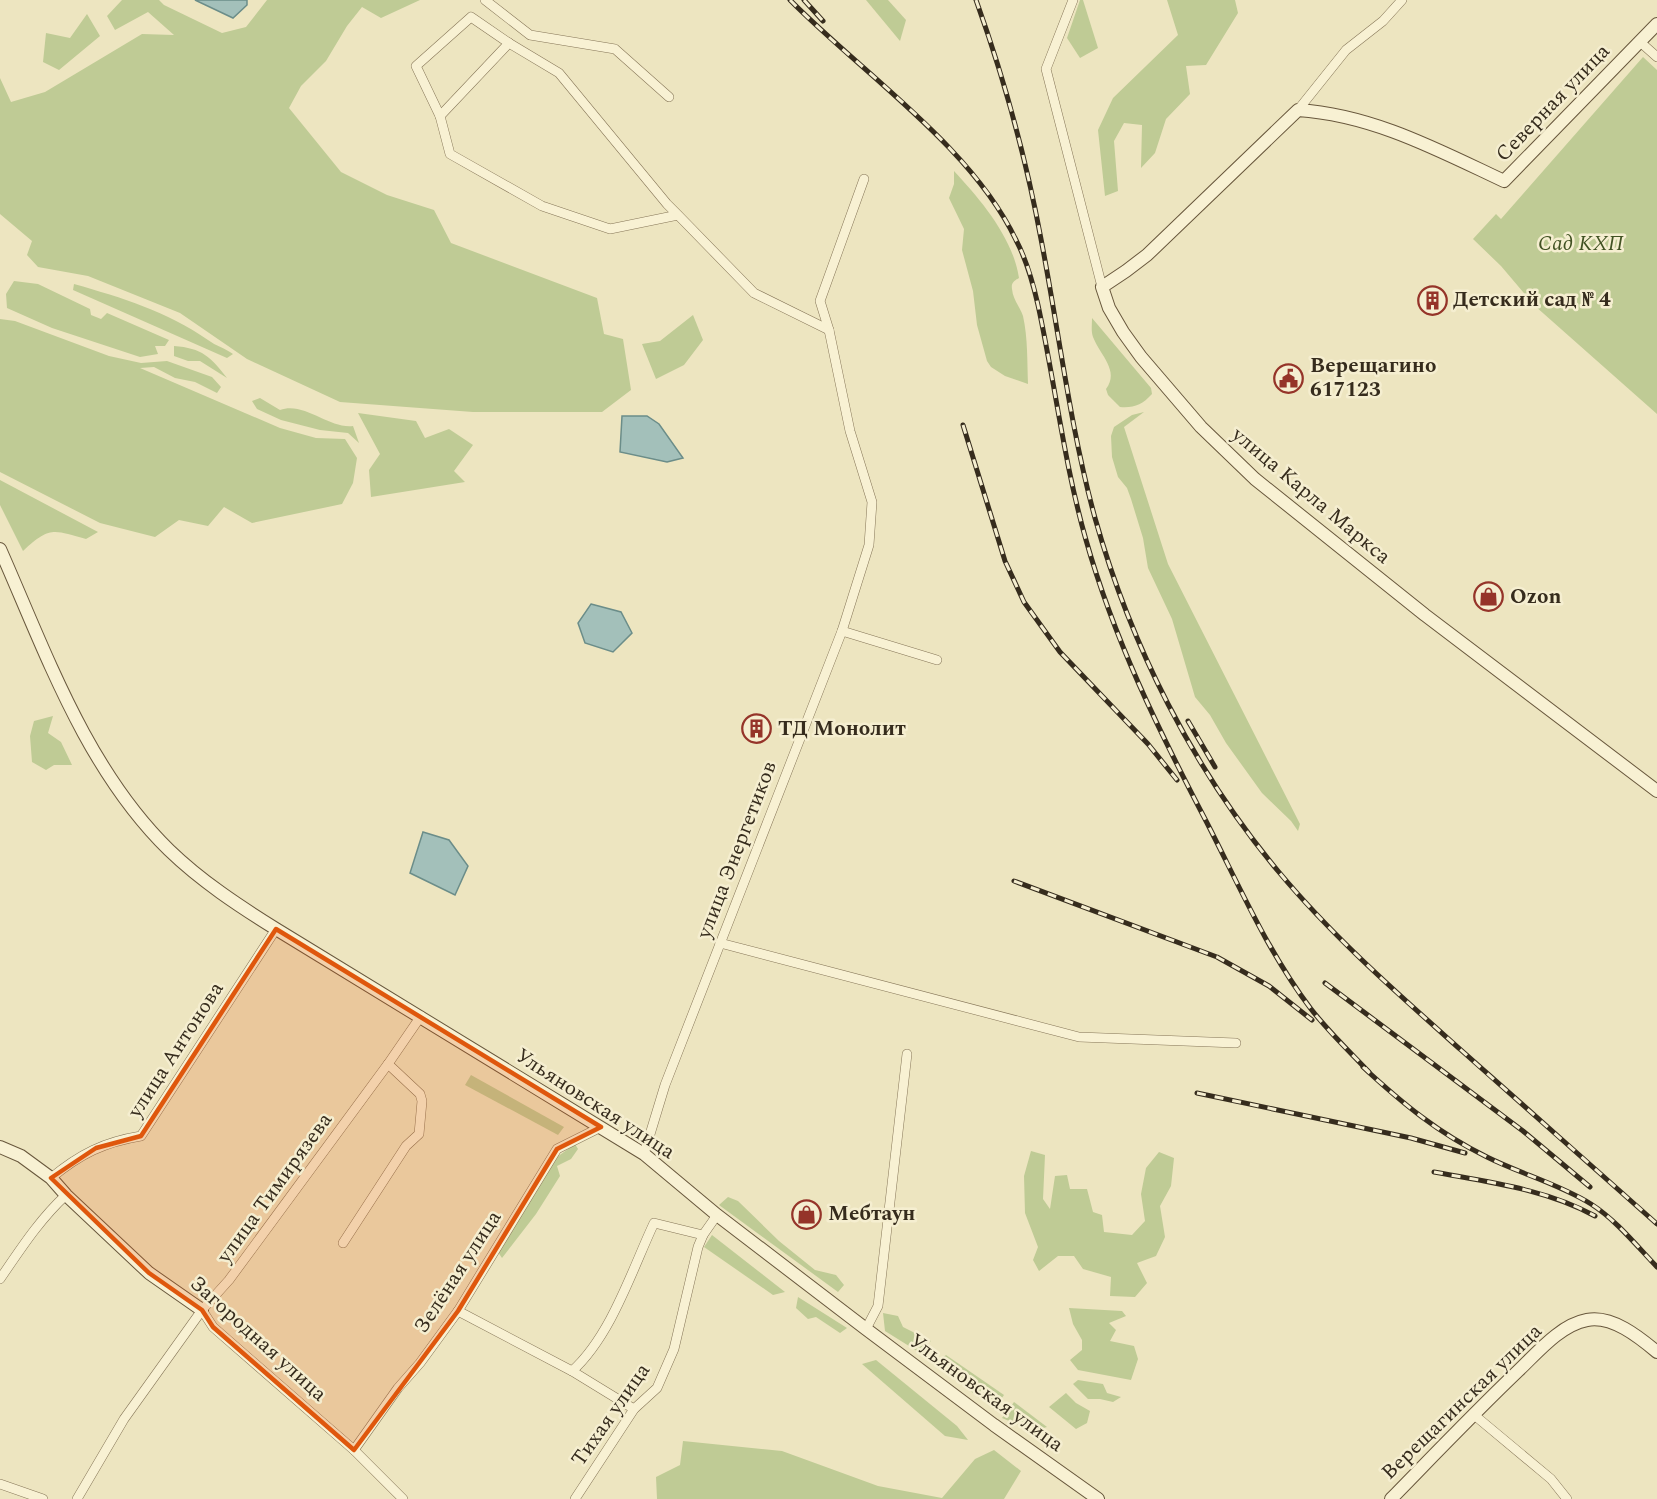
<svg xmlns="http://www.w3.org/2000/svg" width="1657" height="1499" font-family="Spectral,serif">
	<style>
		.green { fill: #bfcb95 }
		.water { fill: #a3c0ba; stroke: #6b8d89; stroke-width: 1.5 }
		.lines { fill: none; stroke-linecap: round; stroke-linejoin: round }
		.street-casing { stroke: #867658; stroke-width: 10 }
		.secondary-casing { stroke: #68573c; stroke-width: 14 }
		.street { stroke: #f8f1d3; stroke-width: 9 }
		.secondary { stroke: #f8f1d3; stroke-width: 12 }
		.rail-casing { stroke: #362c1d; stroke-width: 5 }
		.rail { stroke: #f5eed0; stroke-width: 3; stroke-dasharray: 9; stroke-linecap: butt }
		.marked { fill: #df570d; fill-opacity: 0.2; stroke: #df570d; stroke-width: 4.5; stroke-linejoin: round }
		.labels { text-anchor: middle; dominant-baseline: central; stroke-width: 5; stroke-linejoin: round; paint-order: stroke }
		.street-label { font-size: 21px; fill: #362c1d; stroke: #f5eed0 }
		.park-label { font-size: 21px; font-style: italic; fill: #415223; stroke: #f5eed0 }
		.poi-label { font-size: 21px; font-weight: bold; fill: #362c1d; stroke: #f5eed0; text-anchor: start }
	</style>
	<rect width="100%" height="100%" fill="#ede5c0"/>
	<g class="green">
		<path d="M122,0H159L164,5L222,33L246,27L267,0H420L381,18L362,7L347,26L326,61L301,86L289,108L341,172L387,195L434,210L451,243L597,298L604,334L623,339L631,390L602,412H473L340,402L247,359L180,313L88,276L38,267L27,255L32,241L0,214V78L11,102L45,92L142,34L174,35L148,12L115,30L107,16Z"/>
		<path d="M866,0H888L906,20L900,41Z"/>
		<path d="M1080,0H1083L1098,48L1080,58L1067,38Z"/>
		<path d="M1167,0H1235L1238,13L1206,65L1186,66L1190,94L1166,119L1155,153L1141,168L1142,125L1124,123L1114,141L1118,191L1105,196L1098,130L1113,98L1178,35Z"/>
		<path d="M87,14L100,36L59,70L43,62L46,33L70,38Z"/>
		<path d="M1643,57L1657,70V414L1535,306L1501,266L1473,239L1496,214L1501,219Z"/>
		<path d="M954,171C981,200 1013,238 1019,278C1014,281 1011,283 1012,289C1013,300 1020,307 1023,316C1028,339 1027,361 1028,384L1005,376L991,367L987,361L977,325L973,291L962,250L964,229L949,198L954,184Z"/>
		<path d="M14,281L38,284L90,309L91,315L101,319L107,313L169,340L165,346H155L158,354L140,357L52,328L7,308L6,294Z"/>
		<path d="M74,284C123,298 166,311 208,340C216,346 225,348 233,354L227,358L73,290Z"/>
		<path d="M693,315L703,340L684,365L656,379L642,344L660,341Z"/>
		<path d="M1092,318L1151,388L1152,394C1142,405 1134,408 1120,407L1108,395L1106,389C1120,371 1100,355 1093,337C1091,331 1092,325 1092,318Z"/>
		<path d="M0,319L15,321L109,356L141,363L167,361L212,377L221,387L217,393L195,382L175,378L154,367L140,368L280,428L316,438L345,439L357,458L353,483L342,504L252,523L224,507L208,526L179,520L155,537L100,523L0,472Z"/>
		<path d="M174,346C202,348 211,357 227,378L200,361H188L174,356Z"/>
		<path d="M260,398L280,410C304,401 329,429 353,426L359,443L348,433L320,430L281,420L257,409L252,401Z"/>
		<path d="M1144,412L1124,427L1168,564L1300,824L1298,831L1291,821L1262,793L1226,743L1210,715L1195,697L1172,619L1148,568L1143,538L1131,499L1127,488L1118,477L1112,457L1111,436L1114,427L1132,415Z"/>
		<path d="M358,413L416,421L425,438L449,429L473,445L454,471L465,482L371,497L369,470L380,454Z"/>
		<path d="M0,480L98,532L86,539C53,530 50,526 23,551L0,505Z"/>
		<path d="M53,716L48,733L61,742L72,765H54L46,770L32,762L30,736L34,721Z"/>
		<path d="M471,1075L564,1127L558,1135L465,1085Z"/>
		<path d="M575,1144L578,1149L571,1159L557,1166L560,1176L536,1214L502,1258L498,1252L557,1157Z"/>
		<path d="M1031,1151L1045,1155L1043,1199L1050,1209L1055,1176L1067,1175L1070,1189H1087L1093,1212L1102,1215L1104,1232L1132,1235L1145,1221L1141,1194L1146,1168L1159,1152L1174,1158L1171,1186L1160,1206L1165,1237L1156,1256L1137,1263L1147,1283L1135,1297L1110,1296L1111,1277L1083,1269L1074,1256H1058L1039,1271L1033,1260L1038,1247L1025,1213L1024,1176Z"/>
		<path d="M728,1197L738,1201L779,1241L815,1270L836,1275L844,1285L838,1292L719,1205Z"/>
		<path d="M712,1235L785,1292L773,1295L704,1247Z"/>
		<path d="M798,1297L847,1328L840,1333L816,1317L808,1319L796,1308Z"/>
		<path d="M1069,1308L1122,1311L1126,1316L1109,1323L1116,1330L1110,1341L1134,1346L1138,1359L1131,1380L1078,1370L1070,1360L1082,1350V1340L1073,1324Z"/>
		<path d="M883,1313L898,1316L903,1327L931,1341L917,1351L885,1331Z"/>
		<path d="M946,1355L1004,1395L994,1409L935,1364Z"/>
		<path d="M876,1360L957,1426L968,1440L945,1436L862,1364Z"/>
		<path d="M1078,1380L1103,1384L1107,1393L1121,1397L1113,1402L1100,1399H1088L1073,1384Z"/>
		<path d="M1066,1393L1076,1403L1090,1411L1087,1423L1076,1429L1049,1407Z"/>
		<path d="M1014,1402L1047,1427L1033,1431L1002,1418Z"/>
		<path d="M683,1441L782,1451L878,1486L942,1498L975,1459L994,1450L1021,1471L1004,1499H657L656,1477L680,1465Z"/>
	</g>
	<g class="water">
		<path d="M195,0H247V5L233,18Z"/>
		<path d="M622,416H647L659,424L683,458L667,462L620,452Z"/>
		<path d="M591,604L621,612L632,633L613,652L585,643L578,623Z"/>
		<path d="M423,832L449,840L468,866L455,895L410,873Z"/>
	</g>
	<g class="lines">
		<defs>
			<g id="street">
				<path d="M485,0L530,35L615,49L669,97"/>
				<path d="M1073,0L1046,69L1102,287"/>
				<path d="M1639,41L1657,57"/>
				<path d="M1298,110L1346,50L1383,21L1402,0"/>
				<path d="M440,116L416,66L471,17L509,43"/>
				<path d="M678,215L610,229L542,206L450,154L440,116L509,43L559,73L667,204L678,215L754,293L829,330"/>
				<path d="M842,631L937,660"/>
				<path d="M720,943L1079,1037L1236,1043"/>
				<path d="M644,1154L665,1085L842,631L869,545L872,502L850,431L829,330L820,301L864,179"/>
				<path d="M51,1178C80,1154 104,1142 141,1136L276,929"/>
				<path d="M343,1243L406,1146L419,1134L422,1101L420,1094L388,1064"/>
				<path d="M0,1279C20,1250 39,1220 66,1195"/>
				<path d="M202,1310L213,1327L354,1450L403,1499"/>
				<path d="M458,1311L572,1371L634,1409"/>
				<path d="M866,1329L878,1306L907,1054"/>
				<path d="M572,1371C611,1336 632,1270 654,1223L703,1235"/>
				<path d="M1473,1414L1551,1479L1567,1499"/>
				<path d="M354,1450L398,1388L420,1363L458,1311L557,1149L601,1127"/>
				<path d="M0,1484L43,1499"/>
				<path d="M77,1499L124,1419L202,1310L229,1280L388,1064L421,1016"/>
				<path d="M575,1499L634,1409L657,1388L674,1349L698,1247L703,1235L717,1215"/>
			</g>
			<g id="secondary">
				<path d="M1657,24L1504,181C1438,150 1373,115 1298,110L1147,255L1126,271L1102,287L1109,308L1123,332L1141,357L1201,427L1255,479L1425,615L1657,791"/>
				<path d="M0,549C46,653 86,769 169,850C201,881 239,906 276,929L644,1154L717,1215L866,1329L994,1425L1098,1499"/>
				<path d="M0,1147L21,1156L51,1178L66,1195L149,1273L202,1310"/>
				<path d="M1391,1499C1433,1456 1474,1413 1518,1371C1537,1353 1560,1325 1587,1320C1612,1315 1639,1337 1657,1352"/>
			</g>
		</defs>
		<use href="#street" class="street-casing"/>
		<use href="#secondary" class="secondary-casing"/>
		<use href="#street" class="street"/>
		<use href="#secondary" class="secondary"/>
		<defs>
			<g id="rail">
				<path d="M790,0C862,73 972,147 1016,240C1027,261 1033,283 1038,305C1055,383 1064,463 1086,540C1114,639 1158,729 1205,819C1238,883 1267,951 1311,1009C1328,1031 1349,1051 1369,1072"/>
				<path d="M804,0L823,21"/>
				<path d="M976,0C1004,78 1026,158 1041,239C1059,332 1070,427 1095,518C1131,646 1193,769 1278,871C1333,937 1397,993 1461,1050C1526,1108 1592,1166 1657,1224"/>
				<path d="M963,425L1005,561L1024,602L1060,652L1148,744L1177,780"/>
				<path d="M1188,721L1215,767"/>
				<path d="M1014,881L1217,957L1269,986L1312,1020"/>
				<path d="M1325,983L1523,1131L1590,1187"/>
				<path d="M1363,1067C1402,1103 1438,1133 1487,1157C1521,1174 1559,1184 1591,1204C1616,1220 1636,1245 1657,1267"/>
				<path d="M1197,1093L1411,1138L1465,1153"/>
				<path d="M1434,1172C1488,1182 1546,1189 1595,1216"/>
			</g>
		</defs>
		<use href="#rail" class="rail-casing"/>
		<use href="#rail" class="rail"/>
	</g>
	<path class="marked" d="M276,929L601,1127L557,1149L458,1311L354,1450L213,1327L202,1310L149,1273L51,1178L96,1148L141,1136Z"/>
	<defs>
		<symbol id="building-ring" viewBox="-11 -11 22 22"><circle r="9.5" fill="#f5eed0" stroke="#953429" stroke-width="1.5"/><path d="M-4-6H4V6H1V3H-1V6H-4ZM-2.5-4.3h1.7v1.8h-1.7ZM.8-4.3h1.7v1.8H.8ZM-2.5-1h1.7V.8h-1.7ZM.8-1h1.7V.8H.8Z" fill="#953429"/></symbol>
		<symbol id="civic-ring" viewBox="-11 -11 22 22"><circle r="9.5" fill="#f5eed0" stroke="#953429" stroke-width="1.5"/><path d="M-.6-6.5H3V-4.5H.6V-3L4-1V1h2V6H-6V1h2V-1L-.6-3ZM-1.2 2.5V6h2.4V2.5Z" fill="#953429"/></symbol>
		<symbol id="shop-ring" viewBox="-11 -11 22 22"><circle r="9.5" fill="#f5eed0" stroke="#953429" stroke-width="1.5"/><path d="M-5-2.5h2.3a2.7 3.5 0 0 1 5.4 0H5L5.5 6h-11ZM-1.5-2.5h3a1.5 2.3 0 0 0-3 0Z" fill="#953429"/></symbol>
	</defs>
	<g fill-rule="evenodd">
		<use href="#building-ring" x="1416" y="284" width="33" height="33"/>
		<use href="#civic-ring" x="1272" y="362" width="33" height="33"/>
		<use href="#shop-ring" x="1472" y="580" width="33" height="33"/>
		<use href="#building-ring" x="740" y="712" width="33" height="33"/>
		<use href="#shop-ring" x="790" y="1198" width="33" height="33"/>
	</g>
	<g class="labels">
		<g class="street-label">
			<text transform="translate(1553 103) rotate(-46)">Северная улица</text>
			<text transform="translate(1311 496) rotate(40)">улица Карла Маркса</text>
			<text transform="translate(737 850) rotate(-69)">улица Энергетиков</text>
			<text transform="translate(176 1050) rotate(-57)">улица Антонова</text>
			<text transform="translate(595 1104) rotate(33)">Ульяновская улица</text>
			<text transform="translate(275 1188) rotate(-54)">улица Тимирязева</text>
			<text transform="translate(458 1272) rotate(-57)">Зелёная улица</text>
			<text transform="translate(258 1339) rotate(42)">Загородная улица</text>
			<text transform="translate(986 1393) rotate(36)">Ульяновская улица</text>
			<text transform="translate(1462 1402) rotate(-44)">Верещагинская улица</text>
			<text transform="translate(611 1415) rotate(-55)">Тихая улица</text>
		</g>
		<g class="park-label">
			<text x="1581" y="244">Сад КХП</text>
		</g>
		<g class="poi-label">
			<text x="1453" y="300">Детский сад № 4</text>
			<text x="1310" y="366">Верещагино<tspan x="1310" dy="24">617123</tspan></text>
			<text x="1510" y="597">Ozon</text>
			<text x="778" y="729">ТД Монолит</text>
			<text x="828" y="1214">Мебтаун</text>
		</g>
	</g>
</svg>
